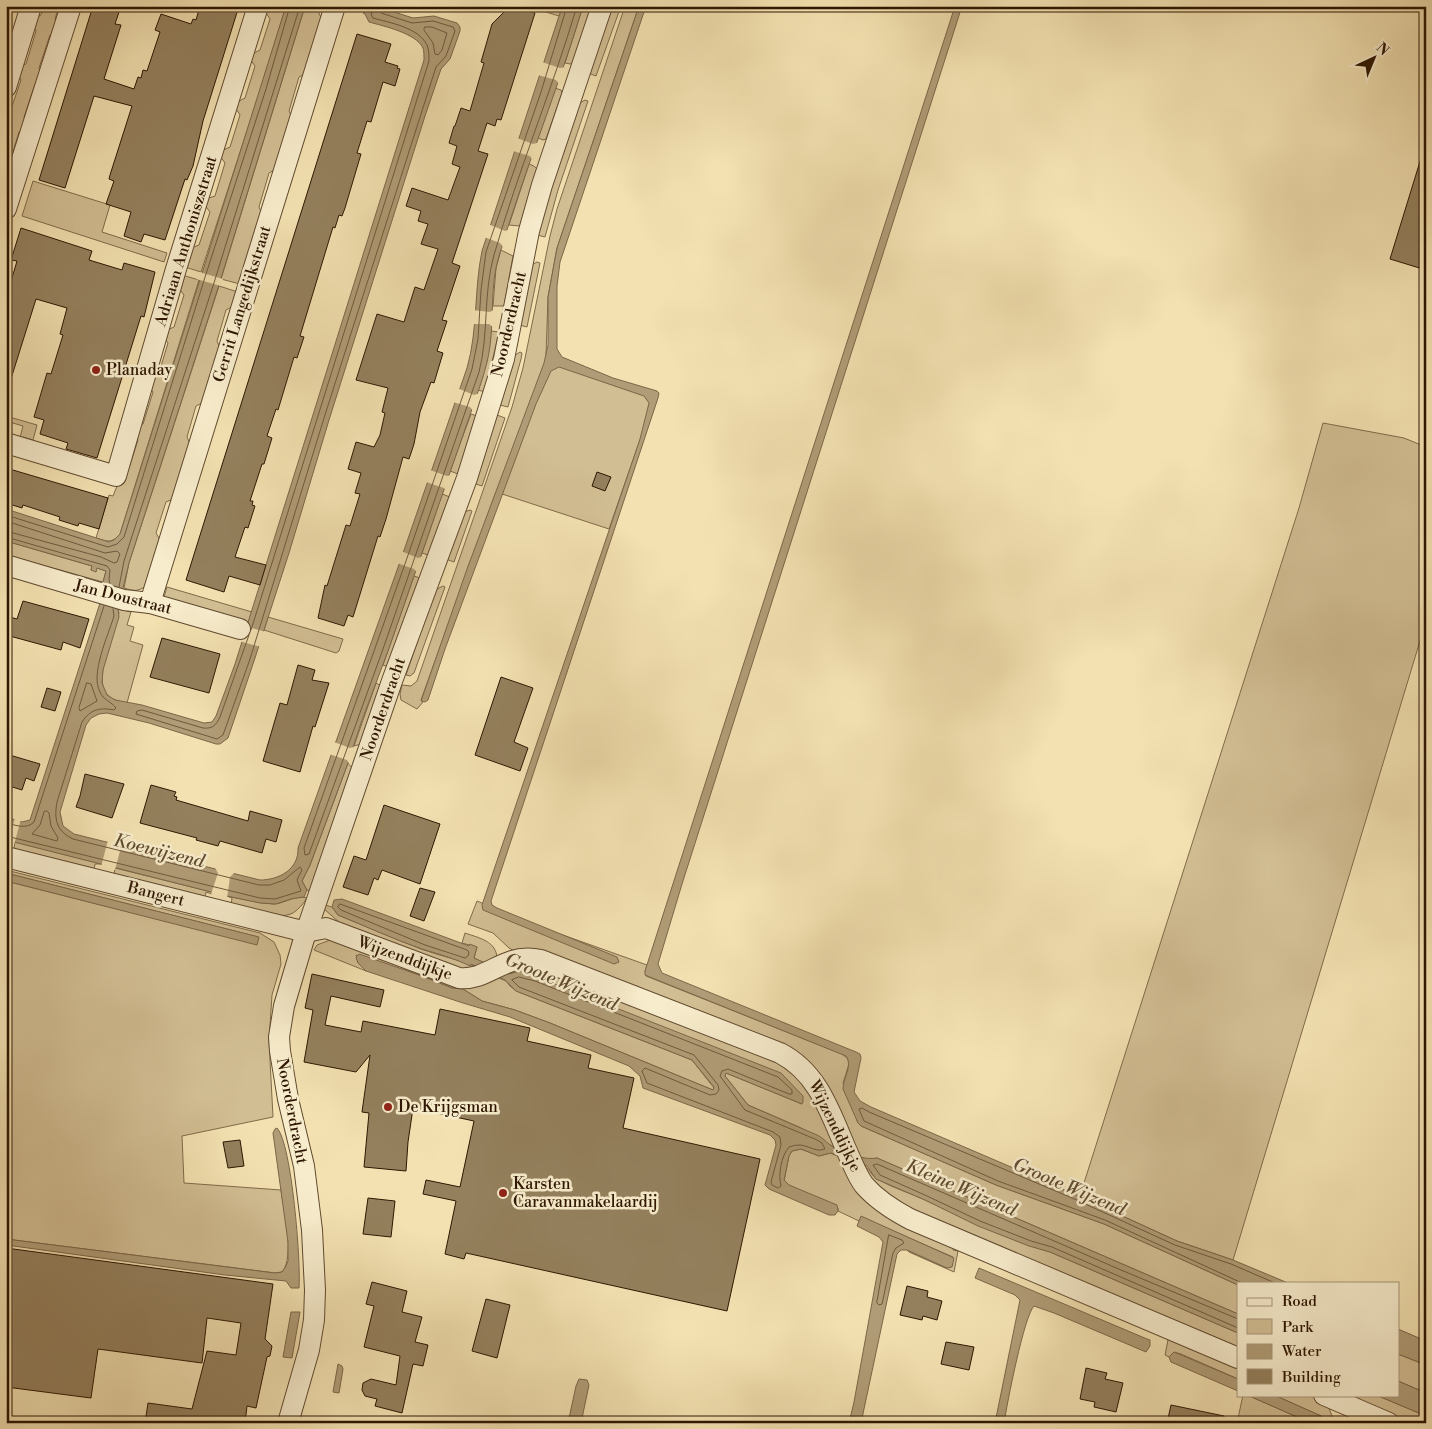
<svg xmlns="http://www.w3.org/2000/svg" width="1432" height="1429" font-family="'Libre Bodoni',serif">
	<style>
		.green { fill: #d2be93; stroke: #806a4a }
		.water { fill: #b09c76; stroke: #7c6648 }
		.pier { fill: #f3e1b1 }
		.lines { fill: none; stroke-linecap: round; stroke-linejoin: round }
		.shore { stroke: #6f593c; stroke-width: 1 }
		.building { fill: #94805d; stroke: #2e1602 }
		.minor-casing { stroke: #5f492e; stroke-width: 22 }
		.minor { stroke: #f7eccc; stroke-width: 20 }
		.poi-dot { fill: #8f2418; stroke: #f7eccc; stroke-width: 2 }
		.labels { text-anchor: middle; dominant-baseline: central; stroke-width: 5; stroke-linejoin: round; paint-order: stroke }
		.street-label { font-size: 16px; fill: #2e1602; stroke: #f7eccc }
		.poi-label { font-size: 16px; fill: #2e1602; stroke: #f7eccc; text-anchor: start }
		.water-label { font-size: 18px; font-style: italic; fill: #624c30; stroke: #f7eccc }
	</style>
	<rect width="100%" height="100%" fill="#f3e1b1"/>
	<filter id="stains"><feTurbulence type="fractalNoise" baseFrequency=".004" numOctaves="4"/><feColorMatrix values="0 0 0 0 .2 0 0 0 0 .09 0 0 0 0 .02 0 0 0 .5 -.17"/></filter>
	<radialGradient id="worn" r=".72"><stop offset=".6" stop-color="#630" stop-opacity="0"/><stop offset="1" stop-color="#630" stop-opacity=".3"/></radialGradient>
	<g class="green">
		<path d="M44,6H59L55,19L58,26L57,31L50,35L39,68L43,75L42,80L35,84L24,117L28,124L26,128L19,132L9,165L13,172L6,180V115L10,112L21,80L17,72L19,67L26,64L36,31L32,24L34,19L41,15Z"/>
		<path d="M266,6H286L261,88L201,272L185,267L191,248L199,245L210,212L204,204L206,199L215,196L225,163L220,156L221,151L230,147L240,115L235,107L237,102L245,98L255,66L250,59L252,54L260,50L270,19L265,11Z"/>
		<path d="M305,6H321L319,14L323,20L307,73L299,77L289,111L292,117L276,169L269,173L259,207L262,214L240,284L221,279Z"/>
		<path d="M526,6H563L559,16Z"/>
		<path d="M583,6L591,7L573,63L570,64L565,63Z"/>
		<path d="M612,6H621L596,76L588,73Z"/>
		<path d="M625,6H639L557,248L548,297L546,355L655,397L609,529L496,492L421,700L423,702L417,709L401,700L400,694L402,685L411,686L417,681L512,407L523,368L550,236L557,209Z"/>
		<path d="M555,88L561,90L562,93L546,139L543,140L538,138Z"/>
		<path d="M585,100L588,101L558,190L545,237L537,235L549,192L578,104Z"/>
		<path d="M529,164L534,166L537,169L520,226L509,225Z"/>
		<path d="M33,181L110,205L102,232L167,253L164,262L22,216Z"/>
		<path d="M501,250L513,256L504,306H493L496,268Z"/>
		<path d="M537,262L540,263L527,327L519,325L530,266Z"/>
		<path d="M182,275L199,280L120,534C112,544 106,541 96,538L109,495L113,496L117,486L127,471H128L138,440L134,428L143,424L153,392L148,385L149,380L158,376L168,343L163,336L165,331L174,327L184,295L178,287Z"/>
		<path d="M219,286L238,292L234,306L226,310L217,341L220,348L204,402L196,406L187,437L190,444L173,499L166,502L156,533L160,540L146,586C137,592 134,591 124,588L129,563Z"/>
		<path d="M491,331L499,332L485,392L478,390L487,361Z"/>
		<path d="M520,352L522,353L521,359L508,407L500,405L512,357Z"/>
		<path d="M471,414L477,416L458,474L450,471Z"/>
		<path d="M497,415L505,418L482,486L473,483Z"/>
		<path d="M6,416L37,425L33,440L23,437L22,440L20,438L23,426L6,421Z"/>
		<path d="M1323,423L1404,438L1426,447V621L1233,1260L1177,1241L1074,1194L1078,1192L1083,1186L1299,508Z"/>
		<path d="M442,494L450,497L430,552L428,555L422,553Z"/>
		<path d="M470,510L472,511L454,562L446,559L462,513Z"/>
		<path d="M6,541L92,566L91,570L97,568L106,571L103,582L6,555Z"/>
		<path d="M414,576L420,578L388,667L383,665Z"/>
		<path d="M443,586L445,587L414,673L410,676L406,675L435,590Z"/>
		<path d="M167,587L252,612L247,626L164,597Z"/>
		<path d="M118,609L131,612L127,625L134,627L130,641L143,645L127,703C119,701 111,700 106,693C94,678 114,630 119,613Z"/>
		<path d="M268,617L343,639L339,651L336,653L264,630Z"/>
		<path d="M376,683L381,686L361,744L354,746Z"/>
		<path d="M348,763L353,769L310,891L307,890L302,881L310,865Z"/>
		<path d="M15,842L102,864H95L94,871L14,849Z"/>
		<path d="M115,868L212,892V894L206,892L205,898L114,875Z"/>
		<path d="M6,870L260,933L274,942L280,955L281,964L272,995L269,1041L273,1117L182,1136L184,1183L281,1190C284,1210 295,1257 282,1272L275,1273L6,1239V881L257,944L258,937L6,873Z"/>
		<path d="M227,896C242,899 257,903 273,904C285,904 295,894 307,898C303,904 299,909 293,913C278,921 247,908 231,905L232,898Z"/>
		<path d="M477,901L532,924L647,965L645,971L646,976L842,1054L848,1059L849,1064L843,1083L858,1123L861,1126L996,1185L1104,1224L1238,1285V1314L877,1158L869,1160L855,1155L818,1075L516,952L509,948L493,933L468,924Z"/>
		<path d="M325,905L332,907L338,915C365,926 393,938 421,949C440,956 461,960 479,968L465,970L340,923L324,909Z"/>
		<path d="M465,933C479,938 497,941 497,959L487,964L474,958L477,947L462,943Z"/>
		<path d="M330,940L494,976L506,981L510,986L516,991L692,1060L714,1088L713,1090L550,1023L515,1010L482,1001L463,989L452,988L419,975L356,955L358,963L366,971L314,950L317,945Z"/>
		<path d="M528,965L712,1033L799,1073L839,1150L799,1127L748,1105L725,1076L726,1073L802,1104L585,996L520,971L509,974L503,971Z"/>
		<path d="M801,1149L819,1156L830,1153L842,1158L954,1245L953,1250L958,1251L954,1272L909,1252L907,1250L947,1268L953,1257L861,1217L859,1221L838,1211V1208L789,1185L784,1181L789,1156L792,1151Z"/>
		<path d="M859,1163C871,1168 870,1176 879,1180C893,1188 910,1193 925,1200C966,1219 1006,1239 1050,1252L1238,1333V1347L1212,1339L1137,1309L883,1196Z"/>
		<path d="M1169,1335L1238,1365V1379L1181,1354L1174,1352L1169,1357L1165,1355Z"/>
		<path d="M1398,1354L1426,1365V1393L1398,1381Z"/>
		<path d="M1243,1395H1247L1311,1423H1237Z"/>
		<path d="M1274,1395H1309L1327,1403L1332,1416V1423H1323L1324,1419L1321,1416Z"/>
		<path d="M1339,1395H1376L1426,1416V1423H1399L1339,1398Z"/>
	</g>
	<g class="water">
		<path d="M286,6H305L218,288L129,563L118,609L119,617L103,670L102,683L107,695L115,700L142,705L204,723L212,722L216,716L235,664L424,60C424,56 424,51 423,48C416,33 383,26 369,22L365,14L363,13L371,6H375L413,18L434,16L457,23L460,27V31L450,59L441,69L425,116L329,420L289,553L254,661L228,738L220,744H216L149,723L107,713L99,714L91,718L86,725L60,812L63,826L74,834L260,880C278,880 299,870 298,848L401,559L467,368C478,330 474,289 482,251L559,16L563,6H583C558,90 524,171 499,256C490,285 494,316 490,346C487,369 478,391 471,412L388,651L361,723L348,763L310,865L302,881L307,890L304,897L291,899L276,904L260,903L227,896L6,840V817L22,822L30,820L100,603L105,583L103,582L106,571L97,568L96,572L91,570L92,566L6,541V509L109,542L114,540L120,534Z"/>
		<path d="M639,6H646L560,262L557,286V349L562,357L613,378L657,391L659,393L658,398L491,901L492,905L497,908L617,957L619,962L614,964L483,910L482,905L640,439L649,403L644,396L559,367L551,371L536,404L445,649L428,700L425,702L421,701L467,569L544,363L548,345V297L557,248Z"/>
		<path d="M955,6H962L682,884L658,964L662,973L856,1052L860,1054L861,1058L854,1092L860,1101L871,1107L1074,1194L1177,1241L1233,1260L1288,1283H1238V1285L1104,1224L996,1185L861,1126L858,1123L843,1089C843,1078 853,1066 846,1056L645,975V971Z"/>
		<path d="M6,873L259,937L257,945L6,881Z"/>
		<path d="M342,899L469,946L470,944L477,947L474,958L509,974L520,971L535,976L781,1073L803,1096V1102L802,1104L726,1073L725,1076L748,1105L817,1135C824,1138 829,1146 836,1148C848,1155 864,1160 877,1158L1238,1314V1333L1050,1252L1029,1246L978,1226L925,1200L876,1179L867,1166L831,1153L819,1156L801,1149L792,1151L789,1156L784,1180L789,1185L837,1205L838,1211L835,1215H829L769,1189L765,1185L776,1145L775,1140L770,1135L643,1088L640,1076L629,1066L510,1017L463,1003L366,971L358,963L356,957L359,954L419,975L452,988L463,989L482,1001L515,1010L550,1023L713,1090L714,1087L692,1060L516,991L505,980L471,964L470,966C454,958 438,954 422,949C393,939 365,926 338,915L332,907L334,900Z"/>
		<path d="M277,1128C292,1144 301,1263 299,1288H291L286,1281L225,1275L6,1245V1239L275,1273L282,1272L286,1266L288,1261V1242L273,1133L275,1129Z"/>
		<path d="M861,1216L954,1258L952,1267L947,1268L907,1250H901L897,1254L861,1423H849L854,1402L883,1242L879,1237L857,1226Z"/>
		<path d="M979,1268L1147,1339L1150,1340V1346L1146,1352L1054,1313L1034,1306C1024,1316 1007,1404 1004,1423H995L1020,1300L1015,1295L975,1278Z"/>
		<path d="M291,1312H300L292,1358L283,1357Z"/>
		<path d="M1398,1329L1426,1341V1365L1398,1354Z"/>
		<path d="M1174,1352L1238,1379V1391L1171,1362L1169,1357Z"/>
		<path d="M338,1364L342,1366L343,1369L339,1393L333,1392Z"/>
		<path d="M579,1379L587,1380L589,1385L581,1423H568L576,1386Z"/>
		<path d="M1398,1381L1426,1393V1416L1376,1395H1398Z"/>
		<path d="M1247,1395H1274L1321,1416L1324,1419L1323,1422L1311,1423Z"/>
	</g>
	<g class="pier">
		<path d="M542,62L560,68L566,67L559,84L556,80L538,75Z"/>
		<path d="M517,138L533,144L540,142L533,161L530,156L513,151Z"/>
		<path d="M488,224L505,231L510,229L504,248L500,243L484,237Z"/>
		<path d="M199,272L223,279L221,286L196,279Z"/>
		<path d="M495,309L494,328L489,324H471L472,310L490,312Z"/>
		<path d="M457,388L474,395L480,393L474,412L470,407L453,402Z"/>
		<path d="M430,470L447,476L451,475L446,491L444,488L426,482Z"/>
		<path d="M401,551L418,558L424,556L418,574L414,569L397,563Z"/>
		<path d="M244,626L266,632L261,647L239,641Z"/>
		<path d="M334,742L350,748L357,746L350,765L347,760L329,754Z"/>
		<path d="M15,817L21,819L14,845L9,843Z"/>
		<path d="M108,840L122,843L115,870L101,867Z"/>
		<path d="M214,866L235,872L230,877L227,898L211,894L218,873Z"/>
	</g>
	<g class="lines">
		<g class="shore">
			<path d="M567,6L541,92L486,252L481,290L478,339L472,369L406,561L304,848L305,855L309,854L383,649L479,372C489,334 483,293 494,255C518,171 552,90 577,6"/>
			<path d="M425,27H432L447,33L442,50L438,55L435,54L433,43L424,30Z"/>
			<path d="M6,515L108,547L117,544L124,537L206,274L266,89L290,6"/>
			<path d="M6,521L105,553L117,551L120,554L117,562L114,563L101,557L6,531"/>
			<path d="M6,537L107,566L110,570L109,579L110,584"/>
			<path d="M119,587L124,561L213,286L300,6"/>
			<path d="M249,635L220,717C216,725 213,729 203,728L142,710L137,711L136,714L217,739L223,735L250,659L324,418L436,67L446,56L455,31L453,27L433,21L412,23L381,13L376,8L371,14L373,18C390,23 418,27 427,45C429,50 429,56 429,61L251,630"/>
			<path d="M87,683L91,684L97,701L80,711L79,708Z"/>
			<path d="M47,811L49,813L51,826L58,838L57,841L32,834L40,825L44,812Z"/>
			<path d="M6,823C16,825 26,830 34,822L104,606"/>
			<path d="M6,836L260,898L275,899L301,891L297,880L302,870L300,867L284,880L270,885H259L73,839C56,831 54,819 57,802L82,722C90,710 99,707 114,710L116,708C112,702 103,700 100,692C90,674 108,636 114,616L113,609"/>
			<path d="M340,904L467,950L469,952L468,956L465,958L425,945L341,910L338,907Z"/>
			<path d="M519,977L535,981L778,1077L792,1090V1094H789L728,1069L722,1071L720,1076L745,1110L815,1139L822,1143L825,1149C813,1154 806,1140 789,1147C781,1156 778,1175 781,1186L778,1188L772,1185L771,1182L781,1145L780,1137L773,1132L647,1083L642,1071L645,1068L710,1095L716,1094L719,1090L718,1085L694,1055L519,987L512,980Z"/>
			<path d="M889,1235L902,1240L904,1243L896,1248L893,1253L882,1304L879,1305L877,1303Z"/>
			<path d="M1242,1283L1105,1220L998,1181L864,1121L859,1109L862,1108L869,1112L1072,1198L1175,1245L1231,1264L1275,1283"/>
			<path d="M1238,1319L1121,1270L877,1164L873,1165L880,1175L927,1196L980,1221L1031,1241L1052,1247L1238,1328"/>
		</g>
	</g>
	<g class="building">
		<path d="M93,6H121L115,24L121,25L104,79L134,89L138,77L141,78L143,70L147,71L160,32L155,30L161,14L191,24L193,19L196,20L200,6H239L203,121L193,166L187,180L185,179L165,240L144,234L141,242L124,236L131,212L106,204L114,181L109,179L110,175L132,106L94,96L65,188L39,180Z"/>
		<path d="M510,6L535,13L501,120L497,119L495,126L487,123L478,151L488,154L452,263L460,266L442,320L447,321L437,351L443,353L434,383L431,382L420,412L414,444L409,459L403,457L386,519L380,537L378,536L353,617L348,615L344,626L318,618L325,585L327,586L346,525L350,526L360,494L355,493L361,473L348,469L356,442L374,447L380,435L385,413L382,412L388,388L356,380L377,314L404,322L415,287L424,290L438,249L421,244L428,224L418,221L421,211L406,206L412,188L448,200L460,167L452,164L457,146L449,143L454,126H455L461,108L470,111L484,63L481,62L492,24Z"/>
		<path d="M357,34L391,44L385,62L398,66L397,68L400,69L395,86L383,82L371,122L367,121L357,153L361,154L345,208L342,216L339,215L335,228L333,227L300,336L304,337L297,358L294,357L278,410L276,409L267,436L272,438L264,464H262L250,501H253L252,505L255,506L248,528L245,527L235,557L266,565L260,585L229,576L224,592L186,580Z"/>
		<path d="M1422,155H1426V270L1390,259Z"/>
		<path d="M21,228L92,251L89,260L122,270L124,263L155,272L144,317L141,316L97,458L66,449L68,443L40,434L44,420L34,417L47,373L51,374L63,335L60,334L67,308L36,299L10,382H6V298L17,261L11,260Z"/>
		<path d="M6,468L108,498L99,529L79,523L78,526L59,520L60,517L23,505L22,508L6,503Z"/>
		<path d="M597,472L611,477L605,491L592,486Z"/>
		<path d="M23,601L89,619L80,648L63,642L61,650L6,635V616L17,619Z"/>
		<path d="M162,638L220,654L209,693L150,677Z"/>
		<path d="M298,665L315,670L312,680L329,683L315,727L313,726L311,733L300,772L263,761L280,703L287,705Z"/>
		<path d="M501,677L533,688L514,742L528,748L520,771L475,755Z"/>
		<path d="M47,688L61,692L55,711L41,707Z"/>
		<path d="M6,754L40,764L34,781L26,778L22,790L6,785Z"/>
		<path d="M85,774L124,784L112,818L76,807L80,796Z"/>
		<path d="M151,785L176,792L174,796L177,797L176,800L248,821L250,811L282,820L276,842L266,839L262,853L220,841L218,846L196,840L197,838L140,823Z"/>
		<path d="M384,805L440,824L420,884L382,870L378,880L374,878L368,895L343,887L354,856L366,860Z"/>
		<path d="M420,888L435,892L424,921L410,916Z"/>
		<path d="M312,974L384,990L380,1007L331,996L325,1025L361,1032L363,1021L435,1035L440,1009L530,1028L527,1041L591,1055L588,1068L634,1078L623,1128L760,1159L727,1311L466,1253L464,1259L445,1254L456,1201L423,1194L426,1180L460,1187L474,1121L413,1108L408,1142L406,1171L364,1167L369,1113L362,1112L370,1055L356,1072L304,1062L313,1010L305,1008Z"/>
		<path d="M240,1140L244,1166L228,1168L223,1142Z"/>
		<path d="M368,1198L395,1201L391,1237L363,1234Z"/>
		<path d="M6,1248L273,1284L265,1339L272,1346L270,1356L267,1357L256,1408L247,1406L245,1423H145L148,1403L192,1409L207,1351L236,1355L241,1323L207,1318L202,1363L98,1349L91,1398L6,1387Z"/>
		<path d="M372,1282L407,1291L402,1312L422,1317L415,1342L428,1345L423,1366L413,1364L402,1413L375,1406L377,1399L365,1396L362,1390L363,1383L371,1379L396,1385L400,1356L364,1347L374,1306L366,1304Z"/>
		<path d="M907,1286L928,1291L927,1297L942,1301L937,1320L923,1316L922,1320L900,1315Z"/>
		<path d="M486,1299L510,1305L497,1358L472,1351Z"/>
		<path d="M946,1342L974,1347L969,1370L941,1364Z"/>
		<path d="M1086,1368L1107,1373L1105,1379L1123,1383L1116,1412L1094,1407L1095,1402L1080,1399Z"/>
		<path d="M1171,1405L1224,1416L1223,1423H1167Z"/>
	</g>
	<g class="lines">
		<defs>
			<g id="minor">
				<path d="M6,87L31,6"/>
				<path d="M6,209L71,6"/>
				<path d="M6,443L116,476L176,269L258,6"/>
				<path d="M6,565L124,600L150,603L240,629"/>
				<path d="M150,603L335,6"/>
				<path d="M6,857L306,932L326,928L459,978C480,980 493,967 512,961C521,958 531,958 541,960L780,1053C821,1074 832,1119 850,1158C854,1167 858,1177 864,1185C877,1200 893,1210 910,1219L1238,1358"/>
				<path d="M1324,1395L1389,1423"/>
				<path d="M288,1423L309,1350L314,1320L315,1290L312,1230L304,1166L288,1099L280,1051L279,1037L284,1006L306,932L392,681L467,478L504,359L529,231L542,185L602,6"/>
			</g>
		</defs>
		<use href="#minor" class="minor-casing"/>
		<use href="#minor" class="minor"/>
	</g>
	<g class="poi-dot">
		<circle cx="96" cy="370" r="5"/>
		<circle cx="388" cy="1107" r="5"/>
		<circle cx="503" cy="1193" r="5"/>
	</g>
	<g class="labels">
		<g class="street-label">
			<text transform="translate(186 241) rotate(-73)">Adriaan Anthoniszstraat</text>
			<text transform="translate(242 304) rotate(-73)">Gerrit Langedijkstraat</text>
			<text transform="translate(509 324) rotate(-77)">Noorderdracht</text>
			<text transform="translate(123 597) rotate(14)">Jan Doustraat</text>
			<text transform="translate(383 709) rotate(-71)">Noorderdracht</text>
			<text transform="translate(156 894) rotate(14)">Bangert</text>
			<text transform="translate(405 958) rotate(20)">Wijzenddijkje</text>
			<text transform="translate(292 1111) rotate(79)">Noorderdracht</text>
			<text transform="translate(835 1126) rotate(64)">Wijzenddijkje</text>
		</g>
		<g class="poi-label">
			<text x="106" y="370">Planaday</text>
			<text x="398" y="1107">De Krijgsman</text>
			<text x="513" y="1184">Karsten<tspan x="513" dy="18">Caravanmakelaardij</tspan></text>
		</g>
		<g class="water-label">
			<text transform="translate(159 851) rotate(14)">Koewijzend</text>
			<text transform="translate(561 982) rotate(23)">Groote Wijzend</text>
			<text transform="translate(1069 1187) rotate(23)">Groote Wijzend</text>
			<text transform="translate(961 1188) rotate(23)">Kleine Wijzend</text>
		</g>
	</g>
	<rect width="1432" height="1429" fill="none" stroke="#f3e1b1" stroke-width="25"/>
	<rect x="8" y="8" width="1417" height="1414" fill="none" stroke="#2e1602" stroke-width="2.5"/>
	<rect x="12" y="12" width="1407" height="1404" fill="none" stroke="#2e1602"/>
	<rect x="1237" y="1282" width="162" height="115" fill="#f7eccc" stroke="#a7967b"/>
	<rect x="1247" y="1298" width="25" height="8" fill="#f7eccc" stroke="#a7967b"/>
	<text x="1282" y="1306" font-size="15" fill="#2e1602">Road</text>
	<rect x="1247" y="1319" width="25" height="15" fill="#d2be93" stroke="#a7967b"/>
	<text x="1282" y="1332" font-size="15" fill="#2e1602">Park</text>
	<rect x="1247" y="1344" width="25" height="15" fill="#b09c76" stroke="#a7967b"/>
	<text x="1282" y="1356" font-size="15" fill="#2e1602">Water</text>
	<rect x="1247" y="1369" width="25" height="15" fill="#94805d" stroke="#a7967b"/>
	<text x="1282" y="1382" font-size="15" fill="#2e1602">Building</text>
	<g transform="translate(1374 58) rotate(44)" stroke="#f7eccc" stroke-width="4" paint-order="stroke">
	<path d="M0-4L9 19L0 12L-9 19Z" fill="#2e1602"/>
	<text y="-8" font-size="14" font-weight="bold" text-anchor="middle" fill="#2e1602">N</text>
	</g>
	<rect width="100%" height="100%" filter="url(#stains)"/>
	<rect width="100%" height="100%" fill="url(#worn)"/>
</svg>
